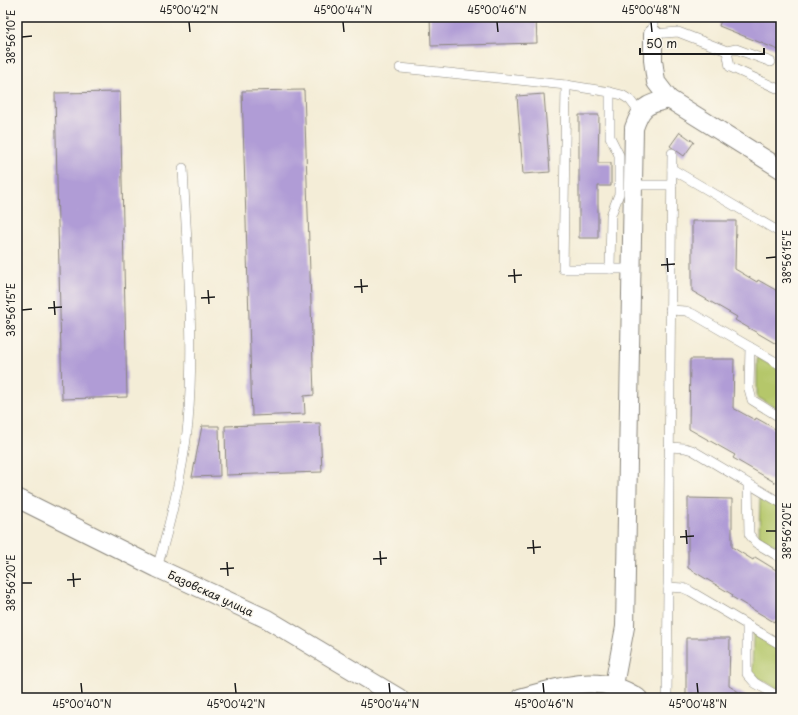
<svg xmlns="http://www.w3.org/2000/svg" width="798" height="715" font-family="'Playpen Sans',sans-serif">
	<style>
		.green { fill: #b5c76a; stroke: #687243 }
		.building { fill: #b09cd6 }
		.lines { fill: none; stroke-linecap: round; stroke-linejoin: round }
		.lane-casing { stroke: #88847a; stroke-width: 10 }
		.street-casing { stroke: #88847a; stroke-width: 20 }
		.lane { stroke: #fff; stroke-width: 9 }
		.street { stroke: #fff; stroke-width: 18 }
		.ticks { fill: none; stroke: #1c1c1c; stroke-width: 1.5 }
		.labels { text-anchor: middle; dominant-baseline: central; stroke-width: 3; stroke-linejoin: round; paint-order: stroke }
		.street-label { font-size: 11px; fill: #1c1c1c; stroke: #fbf7ec }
		.neatline { fill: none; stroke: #1c1c1c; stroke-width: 1.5 }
		.ticks-label { font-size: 10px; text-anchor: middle; fill: #1c1c1c }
	</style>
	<rect width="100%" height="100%" fill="#fbf7ec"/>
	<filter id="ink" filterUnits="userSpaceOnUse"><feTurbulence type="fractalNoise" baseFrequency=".025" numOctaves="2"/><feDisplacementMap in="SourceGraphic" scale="8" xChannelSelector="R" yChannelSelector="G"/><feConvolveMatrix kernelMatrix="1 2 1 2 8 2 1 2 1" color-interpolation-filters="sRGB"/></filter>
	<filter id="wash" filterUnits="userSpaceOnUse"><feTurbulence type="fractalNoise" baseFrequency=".012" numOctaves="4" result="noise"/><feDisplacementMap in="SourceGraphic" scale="16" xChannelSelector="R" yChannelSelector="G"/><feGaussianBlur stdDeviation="0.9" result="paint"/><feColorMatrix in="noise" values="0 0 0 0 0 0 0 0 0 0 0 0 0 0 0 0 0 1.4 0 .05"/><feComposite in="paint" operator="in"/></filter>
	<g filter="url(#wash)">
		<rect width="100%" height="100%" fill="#f4edd7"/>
		<g class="green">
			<path d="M757,357L781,371V411L757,397Z"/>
			<path d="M760,496L781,508V549L759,536Z"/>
			<path d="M753,633L781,650V691L752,674Z"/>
		</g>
		<g id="blocks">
			<g class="building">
				<path d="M430,17H536L537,43L431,46Z"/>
				<path d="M722,17H781V51L719,26Z"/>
				<path d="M304,90L314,395L304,396L305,414L252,416L242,91Z"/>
				<path d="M120,92L127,397L62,399L55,93Z"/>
				<path d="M544,94L550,172L523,174L517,96Z"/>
				<path d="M579,115H599L598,163H611V186H598V238H579Z"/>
				<path d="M680,132L694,142L684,156L670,146Z"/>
				<path d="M692,221H736L735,269L757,282L758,280L781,293V344L779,343L778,345L735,320L737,317L692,291Z"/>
				<path d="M690,359H734L733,408L755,420L756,418L781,432V483L777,481L776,483L733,458L735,455L689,429Z"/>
				<path d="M320,423L322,472L226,475L225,426Z"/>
				<path d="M202,426H219L220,476L192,477Z"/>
				<path d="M688,498L732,499V547L753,560L755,557L781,573V623L775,620L774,622L732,597L733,595L688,568Z"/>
				<path d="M686,638H730L729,686L749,698H686Z"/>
			</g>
		</g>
	</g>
	<g filter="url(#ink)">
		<use href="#blocks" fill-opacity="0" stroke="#88847a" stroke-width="1"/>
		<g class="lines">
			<defs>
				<g id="lane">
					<path d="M653,17V34L678,32L727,51L736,49L771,62"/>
					<path d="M727,51L730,67L781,90"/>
					<path d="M400,68L566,85L610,92L622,95L630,100L639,112"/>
					<path d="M566,85L563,269H632"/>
					<path d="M672,169L781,233"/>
					<path d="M633,185H672"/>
					<path d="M610,269L611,215L619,194V155L610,137V92"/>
					<path d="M670,310L686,311L693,314L781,365"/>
					<path d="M750,347L749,389L752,400L781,418"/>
					<path d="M669,447L685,448L692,450L781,503"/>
					<path d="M748,484L749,534L756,543L781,558"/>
					<path d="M157,568C171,520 183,472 188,423C195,338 187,252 183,168"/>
					<path d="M668,587L683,588L690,591L781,645"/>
					<path d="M747,625V674L755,683L781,698"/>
					<path d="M667,698L672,153"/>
				</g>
				<g id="street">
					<path d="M653,34V60L656,82L669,99L781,169"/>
					<path d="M17,498L157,568L267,619L399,698"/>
					<path d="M614,685L625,627L634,128C642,105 646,105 669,99"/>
					<path d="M520,698C560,687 600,672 638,698"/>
				</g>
			</defs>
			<use href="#lane" class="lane-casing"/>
			<use href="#street" class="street-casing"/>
			<use href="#lane" class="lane"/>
			<use href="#street" class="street"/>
		</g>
	</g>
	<path class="ticks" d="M189,22L190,32M343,22L344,32M497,22L498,32M651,22L652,32M22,37L32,36M667,258L668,272M766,258L776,257M661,265L675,264M514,269L515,283M508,276L522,275M361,279L362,293M354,287L368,286M208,290L209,304M201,298L215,297M54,301L55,315M48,308L62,307M22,310L32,309M686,530L687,544M766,531H776M680,537L694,536M533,540L534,554M527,548L541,547M380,551L381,565M373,559L387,558M227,562L228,576M220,569L234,568M73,573L74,587M67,580L81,579M22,583H32M81,683L82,693M235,683L236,693M389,683L390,693M543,683L544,693M697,683L698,693"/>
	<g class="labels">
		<g class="street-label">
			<text transform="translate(211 593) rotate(25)">Базовская улица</text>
		</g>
	</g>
	<rect width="798" height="715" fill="none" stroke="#fbf7ec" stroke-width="44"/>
	<path d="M640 48v6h124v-6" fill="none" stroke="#1c1c1c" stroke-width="2"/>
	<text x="646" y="48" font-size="12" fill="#1c1c1c" stroke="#fbf7ec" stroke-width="3" paint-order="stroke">50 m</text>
	<rect x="22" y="22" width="754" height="671" class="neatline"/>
	<g class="ticks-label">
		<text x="189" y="14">45°00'42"N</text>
		<text x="343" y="14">45°00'44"N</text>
		<text x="497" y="14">45°00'46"N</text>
		<text x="651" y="14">45°00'48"N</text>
		<text transform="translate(11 37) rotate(-90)" y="4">38°56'10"E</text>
		<text transform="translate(787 257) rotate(-90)" y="4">38°56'15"E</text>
		<text transform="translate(11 310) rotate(-90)" y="4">38°56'15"E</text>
		<text transform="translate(787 531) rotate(-90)" y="4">38°56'20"E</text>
		<text transform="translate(11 583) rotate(-90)" y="4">38°56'20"E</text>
		<text x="82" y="708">45°00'40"N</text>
		<text x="236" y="708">45°00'42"N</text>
		<text x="390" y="708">45°00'44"N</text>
		<text x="544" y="708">45°00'46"N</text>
		<text x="698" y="708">45°00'48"N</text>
	</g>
</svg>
